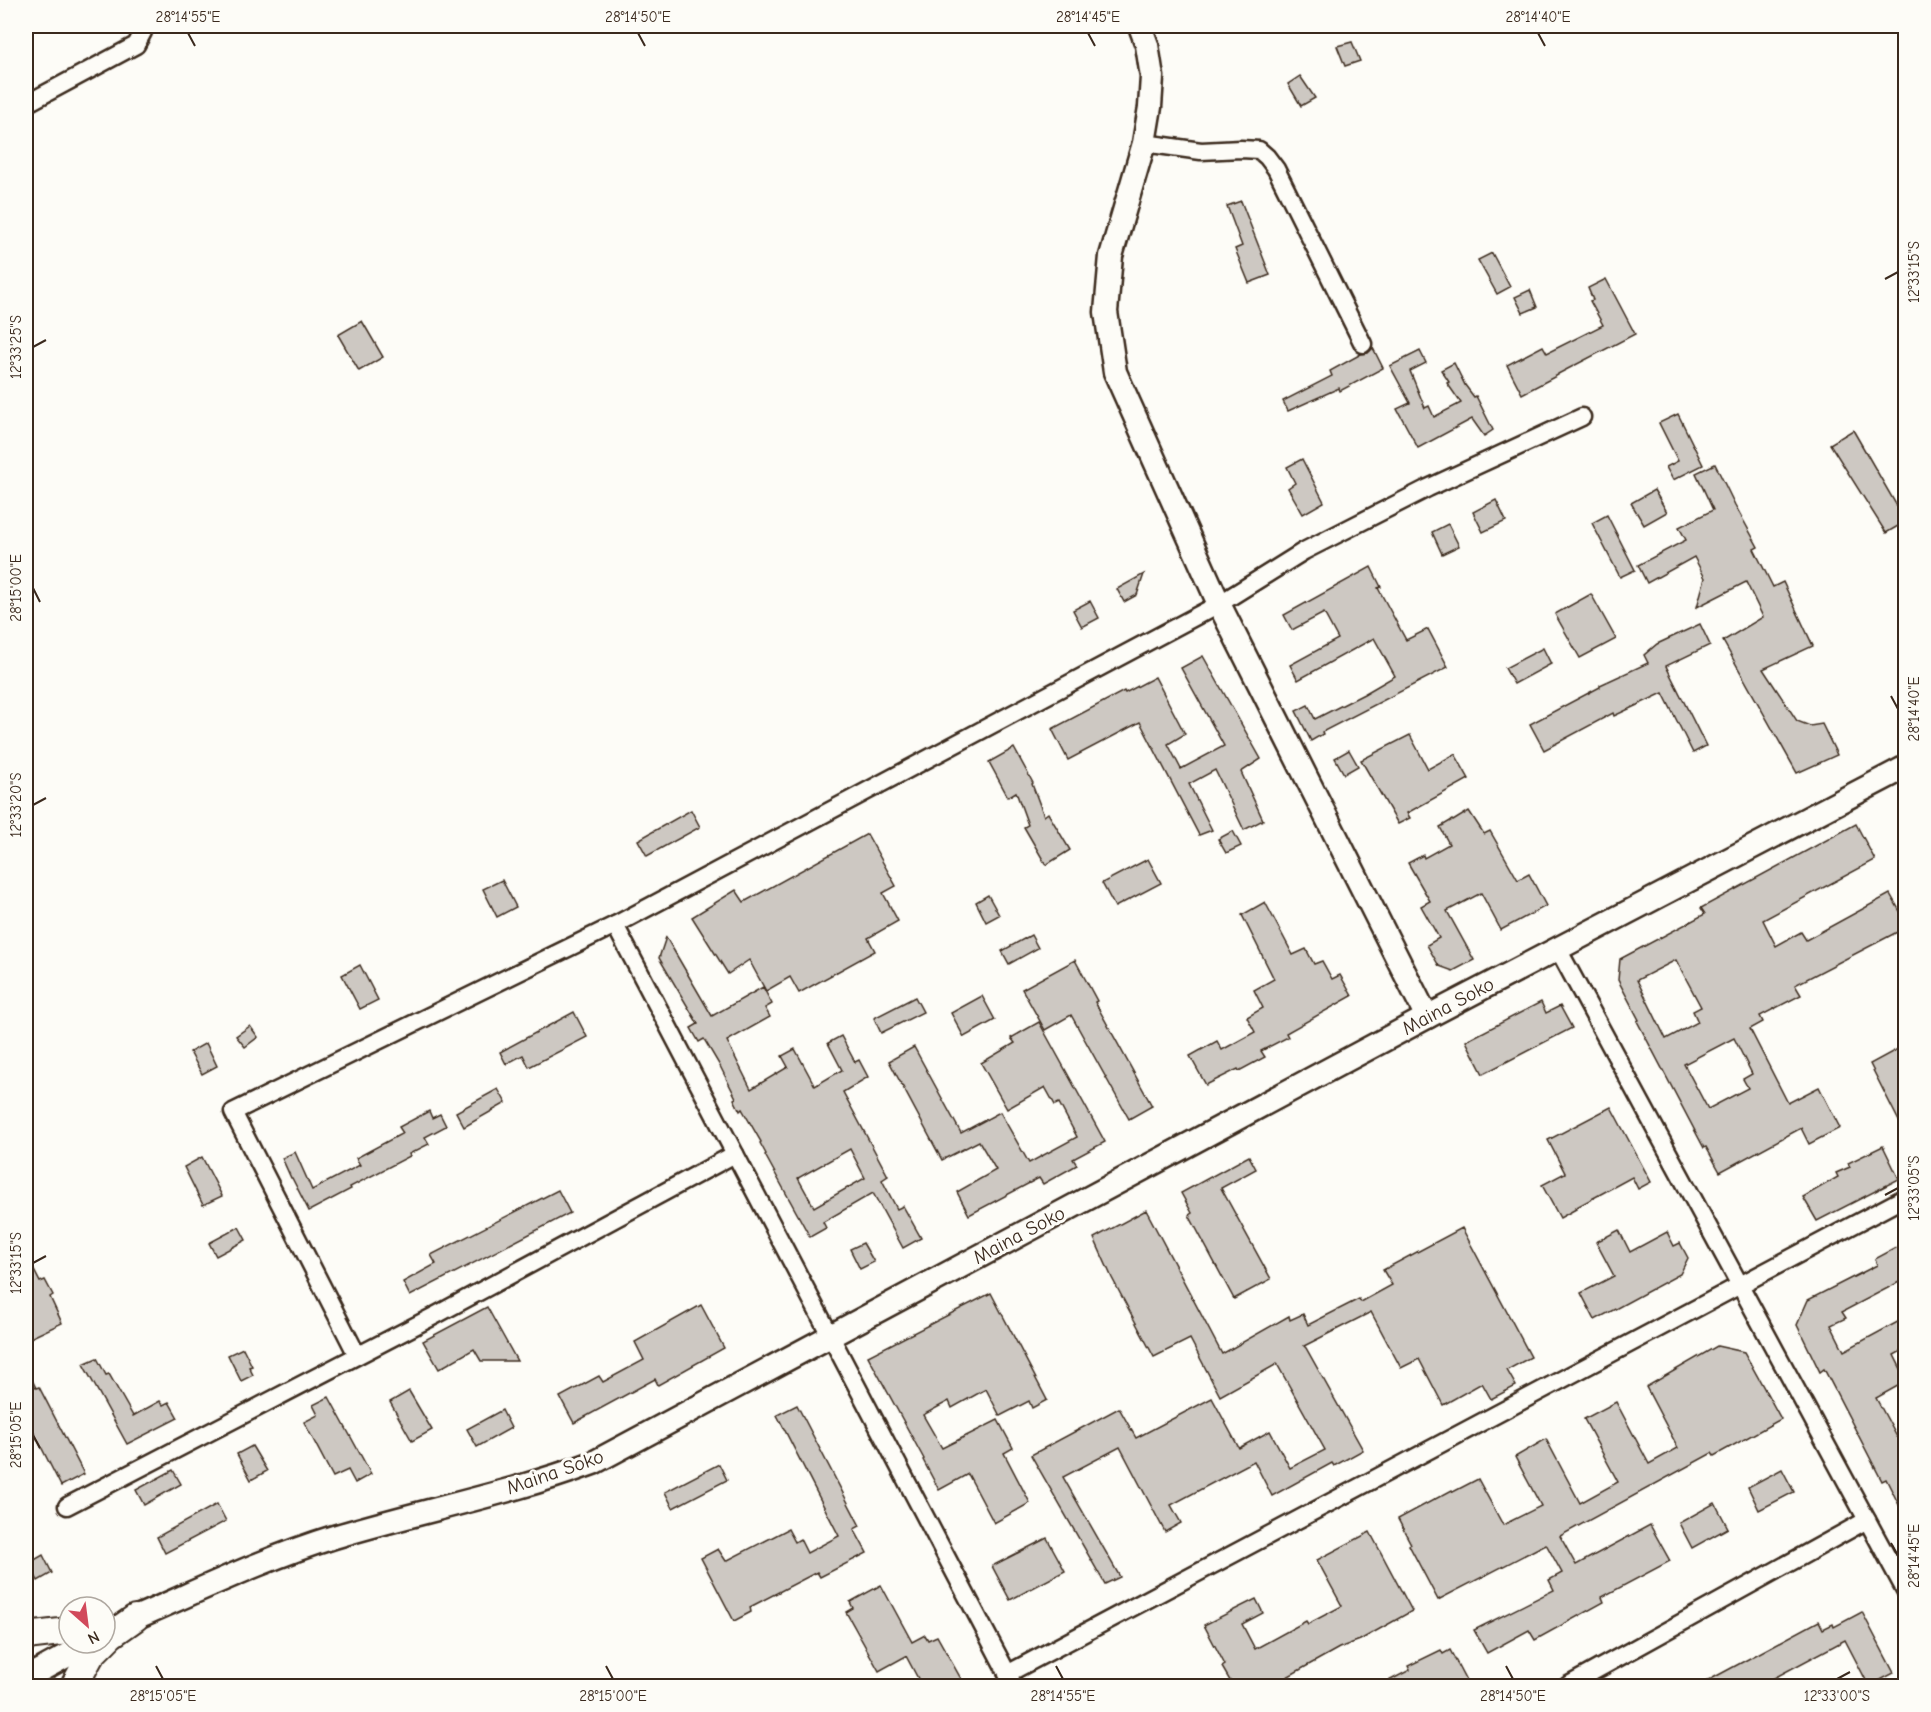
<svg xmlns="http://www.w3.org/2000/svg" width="1931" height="1712" font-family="'Comic Neue',sans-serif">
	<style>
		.building { fill: #cdc8c2; stroke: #3b2a1e; stroke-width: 1.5; fill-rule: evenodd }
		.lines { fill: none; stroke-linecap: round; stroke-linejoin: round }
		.street-casing { stroke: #3b2a1e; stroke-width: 21 }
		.secondary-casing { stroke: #3b2a1e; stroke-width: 27 }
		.primary-casing { stroke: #3b2a1e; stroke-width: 30 }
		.street { stroke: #fdfcf7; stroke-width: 16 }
		.secondary { stroke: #fdfcf7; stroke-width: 22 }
		.primary { stroke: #fdfcf7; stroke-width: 26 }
		.ticks { fill: none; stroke: #3b2a1e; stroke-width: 2 }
		.labels { text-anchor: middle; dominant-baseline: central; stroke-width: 6; stroke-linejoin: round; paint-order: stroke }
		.street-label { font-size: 20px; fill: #3b2a1e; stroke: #fdfcf7 }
		.neatline { fill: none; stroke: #3b2a1e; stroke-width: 2 }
		.ticks-label { font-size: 15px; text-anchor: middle; fill: #3b2a1e }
	</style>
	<rect width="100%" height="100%" fill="#fdfcf7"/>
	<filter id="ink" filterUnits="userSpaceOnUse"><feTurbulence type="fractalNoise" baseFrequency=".0167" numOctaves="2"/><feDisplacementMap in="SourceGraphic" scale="12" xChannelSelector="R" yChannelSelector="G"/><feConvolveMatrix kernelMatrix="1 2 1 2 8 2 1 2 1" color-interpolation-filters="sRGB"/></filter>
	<g filter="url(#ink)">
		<g class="building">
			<path d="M1352,42L1360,61L1345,66L1337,46Z"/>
			<path d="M1300,76L1315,98L1301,106L1288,84Z"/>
			<path d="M1241,201L1270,275L1249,283L1235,249L1242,246L1227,206Z"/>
			<path d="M1492,253L1510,287L1497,294L1478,260Z"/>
			<path d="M1606,279L1635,334L1558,374V375L1522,394L1507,365L1543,346L1547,353L1603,325L1590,301L1593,300L1588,288Z"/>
			<path d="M1530,290L1537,307L1523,313L1515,297Z"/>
			<path d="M362,321L383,357L359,371L338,335Z"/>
			<path d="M1373,348L1383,368L1340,391L1339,388L1288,411L1283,401L1332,376L1330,371L1361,354L1368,353Z"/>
			<path d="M1420,351L1426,363L1410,371L1425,408L1429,406L1434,417L1461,403L1447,383L1449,382L1441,370L1454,363L1465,385L1474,397L1476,396L1493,430L1484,436L1472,419L1418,448L1397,409L1410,403L1390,366Z"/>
			<path d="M1678,414L1703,465L1673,480L1666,467L1678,461L1659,423Z"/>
			<path d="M1853,430L1905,520V522L1886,533L1830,444Z"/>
			<path d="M1302,459L1324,502L1303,514L1288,488L1295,483L1287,467Z"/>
			<path d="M1715,464L1735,505L1758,547L1754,549L1773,587L1783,582L1813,646L1763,669L1797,721L1810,726L1822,724L1837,755L1797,773L1723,641L1763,617L1746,582L1697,607L1705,578L1694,557L1647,583L1638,565L1686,540L1679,527L1713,510L1696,473Z"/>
			<path d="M1654,490L1667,512L1644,525L1631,503Z"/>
			<path d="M1496,500L1506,521L1483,532L1473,512Z"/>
			<path d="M1607,515L1635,570L1620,577L1592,523Z"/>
			<path d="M1448,524L1459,546L1442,554L1432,532Z"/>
			<path d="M1371,567L1381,587L1378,588L1406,640L1428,629L1448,667L1322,732L1323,734L1311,741L1296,711L1308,705L1315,719L1364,694L1395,676L1374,638L1298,680L1290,665L1338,639L1324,613L1292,630L1284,615Z"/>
			<path d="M1144,574L1137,595L1124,602L1117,589Z"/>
			<path d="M1591,594L1616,639L1580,658L1555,614Z"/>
			<path d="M1090,601L1099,618L1082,627L1073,610Z"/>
			<path d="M1700,624L1710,645L1666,666L1706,746L1693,753L1663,693L1614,716L1613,713L1544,750L1530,724L1600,687V685L1648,663L1644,655L1657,644Z"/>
			<path d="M1543,648L1551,664L1514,684L1505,668Z"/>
			<path d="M1203,656L1261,759L1241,772L1263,820L1244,830L1215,770L1189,784L1212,830L1199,835L1140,722L1068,760L1052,729L1124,691L1125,693L1155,677L1185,734L1168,744L1181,769L1224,746L1181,668Z"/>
			<path d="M1410,735L1428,769L1455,754L1469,779L1407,813L1410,818L1398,824L1361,760Z"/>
			<path d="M1014,748L1033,783L1032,784L1044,816L1048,813L1070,850L1046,865L1024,827L1028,825L1016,792L1008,797L989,762Z"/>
			<path d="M1349,750L1358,766L1344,774L1335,758Z"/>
			<path d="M691,810L700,827L647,856L638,840Z"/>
			<path d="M1469,811L1484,834L1490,831L1518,880L1529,874L1546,906L1501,930L1481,893L1447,911L1474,960L1453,971L1439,966L1427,945L1439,938L1421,906L1430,901L1408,863L1423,855L1424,858L1449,844L1440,827L1452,820L1453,821Z"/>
			<path d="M1856,824L1875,860L1763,920L1776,946L1801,932L1806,940L1890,894L1905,920V928L1795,985L1801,995L1760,1016L1763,1022L1750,1029L1788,1103L1819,1087L1840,1128L1809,1144L1801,1128L1720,1172L1706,1147L1704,1148L1637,1021L1639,1020L1618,980L1620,959L1705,914L1701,908ZM1676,960L1701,1007L1693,1011L1698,1022L1666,1039L1637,980ZM1734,1038L1752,1074L1743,1079L1748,1088L1708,1109L1684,1064Z"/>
			<path d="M1233,831L1241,846L1226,853L1218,839Z"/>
			<path d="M867,834L896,886L883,893L898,921L868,938L875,951L799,993L790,977L766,991L749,960L728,974L692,917L736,890L744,902Z"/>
			<path d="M1148,859L1161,883L1115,907L1102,883Z"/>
			<path d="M502,880L516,907L497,917L483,889Z"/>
			<path d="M988,895L999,915L986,922L976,902Z"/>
			<path d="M1265,902L1293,955L1306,949L1314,964L1322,961L1332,979L1340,975L1352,996L1286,1033L1288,1037L1261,1051L1265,1057L1239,1071L1238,1069L1206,1085L1190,1056L1217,1041L1222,1050L1255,1032L1247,1017L1263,1008L1254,990L1274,979L1242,915Z"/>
			<path d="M1031,935L1038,948L1009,964L1002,951Z"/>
			<path d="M666,937L712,1016L763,987L772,1004L765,1008L770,1017L727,1041L751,1089L788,1067L782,1056L795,1049L815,1086L842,1070L828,1043L841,1036L855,1062L859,1060L868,1077L843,1092L888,1176L882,1180L897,1209L903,1206L921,1238L903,1248L873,1193L823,1222L826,1228L810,1237L765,1155L766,1154L760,1143L761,1142L742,1109L740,1111L734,1099L736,1098L720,1066L704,1039L699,1042L691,1028L698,1024L659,958ZM850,1149L865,1178L814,1207L798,1178Z"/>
			<path d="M1075,960L1097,1001L1095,1002L1152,1106L1129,1119L1071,1015L1045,1030L1022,989Z"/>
			<path d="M360,965L378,1000L360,1009L342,975Z"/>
			<path d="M982,996L995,1020L964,1037L951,1013Z"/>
			<path d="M915,997L923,1012L881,1033L874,1018Z"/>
			<path d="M1541,1002L1546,1013L1560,1006L1572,1028L1483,1074L1466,1041Z"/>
			<path d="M574,1012L587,1037L529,1067L523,1055L506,1064L500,1052Z"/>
			<path d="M1039,1022L1105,1142L1073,1159L1077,1165L1043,1184L1039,1178L969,1215L957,1192L996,1170L979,1141L942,1160L889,1061L914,1047L961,1133L1000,1112L1029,1163L1077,1137L1059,1103L1055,1105L1045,1087L1007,1109L981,1063L1015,1043L1011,1038Z"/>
			<path d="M250,1026L258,1037L245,1047L236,1036Z"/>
			<path d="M206,1043L217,1066L202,1074L190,1052Z"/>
			<path d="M1905,1045V1133L1870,1064Z"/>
			<path d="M498,1089L506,1103L464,1127L456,1112Z"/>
			<path d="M1611,1107L1651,1182L1638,1189L1632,1177L1575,1208L1576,1209L1560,1218L1542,1185L1565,1173L1548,1140Z"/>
			<path d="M429,1111L432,1118L440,1114L446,1126L425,1137L429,1144L409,1154L410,1156L350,1187L351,1189L309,1211L292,1178H291L282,1158L295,1152L312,1190L360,1165L356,1158L403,1133L399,1127Z"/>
			<path d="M1883,1146L1899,1179L1817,1221L1803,1197L1838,1177L1836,1173L1850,1167L1848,1163Z"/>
			<path d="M1249,1156L1256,1169L1221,1188L1271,1279L1234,1299L1189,1215L1192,1213L1181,1193Z"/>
			<path d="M202,1157L222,1196L203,1205L184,1167Z"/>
			<path d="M558,1190L570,1213L410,1296L403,1282L436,1264L431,1255Z"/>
			<path d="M1146,1210L1222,1354L1289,1316L1290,1320L1303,1314L1308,1325L1359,1299L1361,1302L1392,1285L1383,1270L1462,1228L1531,1357L1507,1370L1516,1386L1491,1399L1482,1383L1443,1405L1419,1359L1401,1368L1371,1312L1304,1346L1306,1348L1363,1450L1334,1466L1332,1463L1272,1496L1254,1461L1171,1505L1181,1523L1165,1532L1120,1447L1063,1477L1120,1577L1105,1584L1031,1455L1119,1408L1136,1438L1212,1398L1239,1448L1270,1431L1290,1468L1325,1450L1277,1364L1220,1396L1190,1339L1154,1357L1112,1278L1094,1238Z"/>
			<path d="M239,1227L246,1240L216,1256L209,1243Z"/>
			<path d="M1619,1230L1630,1252L1667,1232L1674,1246L1680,1243L1688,1258L1680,1274L1595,1320L1581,1293L1614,1276L1596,1242Z"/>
			<path d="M863,1243L874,1262L860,1269L850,1249Z"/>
			<path d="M1905,1243V1279L1842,1312L1846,1318L1831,1325L1844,1351L1905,1318V1349L1894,1355L1905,1377V1382L1876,1398L1897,1437L1905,1432V1517L1886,1479L1882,1481L1824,1369L1820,1372L1797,1325L1808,1300L1877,1265L1875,1259Z"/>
			<path d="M26,1255L40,1282L45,1280L53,1295L50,1297L62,1323L26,1340Z"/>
			<path d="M991,1293L1047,1400L1032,1408L1029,1401L1000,1416L986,1389L952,1408L949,1401L923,1415L942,1448L998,1420L1013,1448L1004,1453L1030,1503L994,1523L968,1474L939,1490L923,1460L924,1459L868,1356Z"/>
			<path d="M701,1305L724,1348L658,1385L655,1379L574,1423L560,1397L599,1376L603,1382L644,1360L635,1342Z"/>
			<path d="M487,1307L517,1361H481L474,1349L439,1369L423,1341Z"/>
			<path d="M1717,1346L1744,1352L1781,1419L1714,1456L1712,1453L1560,1536L1576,1565L1650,1525L1670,1561L1602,1597L1604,1602L1535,1640L1529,1630L1487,1653L1474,1630L1554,1590L1549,1580L1562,1573L1546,1544L1438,1600L1409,1545L1411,1544L1398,1519L1452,1490L1453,1492L1478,1479L1503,1525L1541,1506L1515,1457L1546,1439L1580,1503L1618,1482L1584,1419L1616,1402L1649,1464L1678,1448L1646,1387Z"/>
			<path d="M243,1348L252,1366L249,1367L253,1375L241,1381L228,1355Z"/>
			<path d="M97,1358L106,1375L109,1374L133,1416L160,1401L163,1405L169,1402L178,1418L127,1444L83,1364Z"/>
			<path d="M26,1367L36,1388L39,1387L84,1474L61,1486L26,1417Z"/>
			<path d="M409,1391L432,1430L412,1441L390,1402Z"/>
			<path d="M329,1397L371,1474L355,1483L348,1470L333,1477L304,1422L318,1415L313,1405Z"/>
			<path d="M797,1405L860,1526L854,1529L867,1553L820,1577L817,1572L750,1607L751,1612L734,1621L701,1558L718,1549L726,1561L788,1529L795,1542L800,1539L807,1553L839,1536L777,1415Z"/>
			<path d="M502,1410L511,1428L477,1447L467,1429Z"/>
			<path d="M252,1446L267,1471L251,1480L237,1454Z"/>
			<path d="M719,1464L727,1480L673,1508L665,1492Z"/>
			<path d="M1782,1469L1794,1492L1759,1510L1748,1487Z"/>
			<path d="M173,1470L181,1484L144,1505L136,1490Z"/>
			<path d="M1715,1503L1728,1528L1692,1548L1679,1523Z"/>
			<path d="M217,1504L226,1521L165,1553L157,1537Z"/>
			<path d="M1370,1532L1412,1611L1360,1640L1339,1648L1271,1686H1233L1222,1667L1225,1665L1204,1625L1256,1599L1263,1613L1242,1624L1255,1649L1306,1621L1308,1624L1342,1606L1317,1560Z"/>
			<path d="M1047,1538L1065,1571L1010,1600L992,1566Z"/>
			<path d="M43,1555L52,1573L38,1581L29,1563Z"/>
			<path d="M881,1585L912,1642L925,1635L928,1640L937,1636L965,1686H922L906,1656L879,1671L846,1612L853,1608L850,1602Z"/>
			<path d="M1862,1612L1894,1673L1869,1686L1845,1640L1759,1686H1698L1819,1621L1823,1629L1833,1624L1834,1627Z"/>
			<path d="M1441,1650L1443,1654L1450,1650L1469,1686H1379L1410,1670L1408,1666Z"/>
		</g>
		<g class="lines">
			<defs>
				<g id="street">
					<path d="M26,104L136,45L143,32L142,26"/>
					<path d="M1144,143L1201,151L1241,149L1259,150L1267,157L1276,169L1363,344"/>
					<path d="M615,925L1014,1686"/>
					<path d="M1558,949L1906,1592"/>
					<path d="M357,1355L233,1112L615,925L1219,604L1304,551L1428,488L1582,417"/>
					<path d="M67,1506L436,1315L735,1154"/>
					<path d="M1007,1674L1906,1197"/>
					<path d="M1567,1686L1867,1520"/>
				</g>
				<g id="secondary">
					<path d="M1140,26L1147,45L1152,77L1150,107L1144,143L1111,256L1106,312L1115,372L1219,604L1427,1017"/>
					<path d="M119,1627L135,1618C200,1590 266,1558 334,1537C420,1511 509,1494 593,1463L1427,1017L1906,767"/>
					<path d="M26,1678L90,1643"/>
				</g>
				<g id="primary">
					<path d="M26,1636L69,1631"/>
					<path d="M105,1641L111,1635L135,1618"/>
					<path d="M74,1686L91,1655L103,1643"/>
				</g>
			</defs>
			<use href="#street" class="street-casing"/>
			<use href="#secondary" class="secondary-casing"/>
			<use href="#primary" class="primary-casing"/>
			<use href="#street" class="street"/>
			<use href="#secondary" class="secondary"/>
			<use href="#primary" class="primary"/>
		</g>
	</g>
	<path class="ticks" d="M188,33L195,46M638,33L645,46M1088,33L1095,46M1538,33L1545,46M1885,279L1898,272M33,347L46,340M33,588L40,602M1891,696L1898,709M33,805L46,798M1885,1195L1898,1188M33,1263L46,1256M33,1435L40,1448M1891,1543L1898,1556M156,1666L163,1679M606,1666L613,1679M1056,1666L1063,1679M1506,1666L1513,1679M1837,1679L1850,1672"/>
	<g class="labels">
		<g class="street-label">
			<text transform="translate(1448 1006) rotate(-28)">Maina Soko</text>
			<text transform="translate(1019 1235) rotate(-28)">Maina Soko</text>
			<text transform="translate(555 1472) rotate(-19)">Maina Soko</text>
		</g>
	</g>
	<rect width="1931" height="1712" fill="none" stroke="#fdfcf7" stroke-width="66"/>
	<g transform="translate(87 1625) rotate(152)"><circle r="28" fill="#fdfcf7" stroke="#afa8a0" stroke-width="1.5"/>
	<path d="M0-4.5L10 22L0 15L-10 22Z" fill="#d1495b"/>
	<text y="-9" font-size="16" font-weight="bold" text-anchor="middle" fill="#3b2a1e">N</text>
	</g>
	<rect x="33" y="33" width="1865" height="1646" class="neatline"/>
	<g class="ticks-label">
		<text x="188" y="22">28°14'55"E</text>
		<text x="638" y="22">28°14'50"E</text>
		<text x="1088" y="22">28°14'45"E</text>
		<text x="1538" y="22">28°14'40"E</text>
		<text transform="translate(1914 272) rotate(-90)" y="5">12°33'15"S</text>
		<text transform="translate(16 347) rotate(-90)" y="5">12°33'25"S</text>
		<text transform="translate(16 588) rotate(-90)" y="5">28°15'00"E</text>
		<text transform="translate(1914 709) rotate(-90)" y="5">28°14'40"E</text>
		<text transform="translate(16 805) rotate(-90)" y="5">12°33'20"S</text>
		<text transform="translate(1914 1188) rotate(-90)" y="5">12°33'05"S</text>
		<text transform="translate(16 1263) rotate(-90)" y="5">12°33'15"S</text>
		<text transform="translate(16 1435) rotate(-90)" y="5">28°15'05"E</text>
		<text transform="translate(1914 1556) rotate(-90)" y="5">28°14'45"E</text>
		<text x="163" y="1701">28°15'05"E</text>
		<text x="613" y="1701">28°15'00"E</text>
		<text x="1063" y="1701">28°14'55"E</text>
		<text x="1513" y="1701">28°14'50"E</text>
		<text x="1837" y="1701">12°33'00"S</text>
	</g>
</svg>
